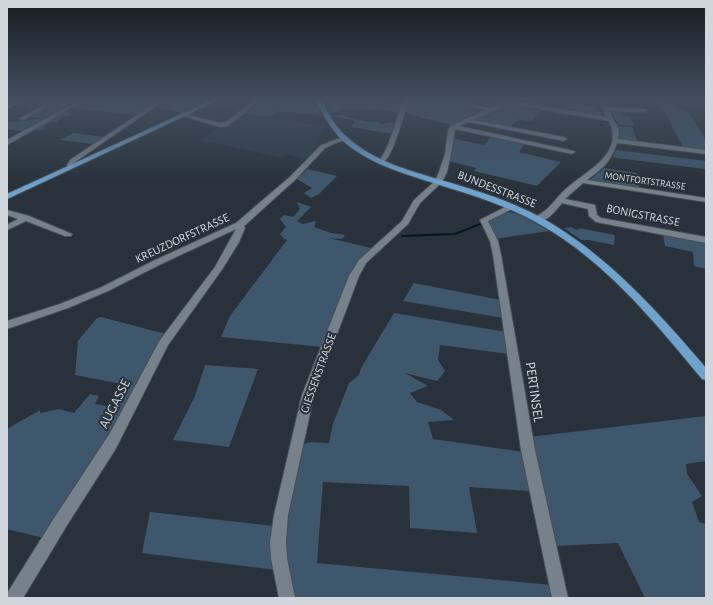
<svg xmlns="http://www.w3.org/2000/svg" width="713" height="605" font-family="'Alegreya Sans',sans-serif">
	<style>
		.built { fill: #2e3d49 }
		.green { fill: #3f576c }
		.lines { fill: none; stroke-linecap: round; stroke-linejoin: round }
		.stream-far1 { stroke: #021626; stroke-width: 1.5 }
		.stream { stroke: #021626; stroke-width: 2 }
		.minor-casing { stroke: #464f55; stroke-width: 2 }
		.major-casing { stroke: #464f55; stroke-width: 2 }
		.minor { fill: #76818a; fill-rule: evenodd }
		.major { fill: #6fa3ce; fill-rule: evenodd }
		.labels { text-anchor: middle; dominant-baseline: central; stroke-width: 4; stroke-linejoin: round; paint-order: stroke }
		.far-street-label { font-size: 10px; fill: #d0d6db; stroke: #29323a }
		.street-label { font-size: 12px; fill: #d0d6db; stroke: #29323a }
		.near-street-label { font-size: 14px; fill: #d0d6db; stroke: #29323a }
	</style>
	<rect width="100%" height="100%" fill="#29323a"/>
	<g class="built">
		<path d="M199,110L234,118L228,123L221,124L189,116Z"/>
		<path d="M243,113L324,126L315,148L310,157L303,160L298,157L287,154L282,158L211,142L207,144L203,143L206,141L201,140L204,137L221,127L232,124Z"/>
	</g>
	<g class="green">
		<path d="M57,100H82L62,112L71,111L70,115L61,117L62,118L56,122L47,123L43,128L46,129L38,131L36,129L19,131L7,129V123L9,122L27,121L40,118L27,117Z"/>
		<path d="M85,100H160L137,115L71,108Z"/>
		<path d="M165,100H188L204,104L183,113L155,107Z"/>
		<path d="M259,100H314L322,115L276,111L270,117L243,113Z"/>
		<path d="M323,100H384V103L404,105L400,113L376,109L374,110L348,109L334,113L330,112Z"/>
		<path d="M410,100H463L459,103L487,110L453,125L404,113Z"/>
		<path d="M548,100H557L598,108L593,100H599L608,117L605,118L560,110L565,103Z"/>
		<path d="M652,101L665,102L689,113L706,140V151L684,149L664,111Z"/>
		<path d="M509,103L542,109L530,122L519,119L508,128L474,121L473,119Z"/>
		<path d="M621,110L624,117H630L634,126L618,124L611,111Z"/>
		<path d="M334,115H345L347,117C353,119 372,123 377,122L380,124L392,122L395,124L393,134L351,127L354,123V120L334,117Z"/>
		<path d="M618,126L632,127L638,143L619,139Z"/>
		<path d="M73,133L104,137H105L94,144L60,140Z"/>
		<path d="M492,136L525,143L519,152L561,162L537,186L474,171L476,168L449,161L452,138L484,145Z"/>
		<path d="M616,150L706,161V169L617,158L613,157Z"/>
		<path d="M604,168L636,173L640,189L590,180Z"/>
		<path d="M308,169L337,176L319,194L311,198L304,193L312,188L297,179Z"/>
		<path d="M297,202L311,207L297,221L303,224L316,221L314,227L331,233L345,235L342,239L329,238L371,248L362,257L350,279L322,347L221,337L230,316L287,240L284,239L280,234L286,227L280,219L284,215L293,217L300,209Z"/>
		<path d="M510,212L519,214L549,231L494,239L488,220L503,213Z"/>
		<path d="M571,227L574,229L579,230L578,228L615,235L614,245L589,240H581L564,228Z"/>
		<path d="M663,234L706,242V269L694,266L693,252L665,246Z"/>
		<path d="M414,283L501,300L503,318L403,301Z"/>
		<path d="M394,313L506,332L509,354L440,345L438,360L445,371L437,381L405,373L428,386L410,393L417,402L441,410L454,420L428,422L433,439L523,452L530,491L469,487L477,533L410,528L409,486L323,482L317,563L552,585L555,598H293L285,565V529L302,445L310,442L329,443L333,424L349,383L359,375L361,368Z"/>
		<path d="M101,317L166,334L147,363L124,415L44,538L7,529V429L40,410V413L59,409L74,413L90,394L99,396L95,404L107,406L122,384L75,375L78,341L96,319Z"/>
		<path d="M205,365L258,369L229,447L173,440L195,396Z"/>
		<path d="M706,416V461L686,464L687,474L702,496L692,502L699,522L706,524V598H645L618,543L554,546L529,437Z"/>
		<path d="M150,512L274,526L276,570L142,553Z"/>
	</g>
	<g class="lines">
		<g class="stream-far1">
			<path d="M594,100L602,112L603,117"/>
			<path d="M601,125L603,120"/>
		</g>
		<path class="stream" d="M402,236L455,234L480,224"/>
		<defs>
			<g id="minor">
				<path d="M16,100H23L7,109V105Z"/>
				<path d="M51,100H58L24,120L19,119Z"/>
				<path d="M79,100H86L7,145V140Z"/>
				<path d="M159,100H165L75,162L73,168H69L67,165L70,160Z"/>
				<path d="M254,100H260L228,126L220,127L179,115L182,113L220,123L226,122Z"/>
				<path d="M404,100H410C402,116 395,152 384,162H380L379,161C391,146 395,119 404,100Z"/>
				<path d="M509,100L607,117L598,100H604L607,107L647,109V111L645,112L609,111L619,130L618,139L706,150V154L617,143C610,163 604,167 587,180L706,198V202L583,183L565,199L595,205L597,215L601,218L706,237V243L596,222L589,216L588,209L562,203C555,211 547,223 535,221V217C550,210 555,198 567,188C587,170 625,154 609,121L509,104L474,120L564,137L567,139L564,141L469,122L459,126L574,151L575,152L572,154L455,129L451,154L447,172L442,182L420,203L408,224L366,263L359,276L314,395L288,515L286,542L287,558L295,598H279L271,558L270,542L274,515L302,395L349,276L359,260L402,221L414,200L435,181L439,172L445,154L448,130L451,126L485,110L459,104V102L490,108Z"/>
				<path d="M345,137L347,138V140L338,142L325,148L296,179L244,226L245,228L239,242L223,268L168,345L115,450L69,522L23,598H7L8,592L51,523L110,433L160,340L215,267L236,229L159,265L108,291L68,308L7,329V321L60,304L102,287L153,261L236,223L291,176L320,146L334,140Z"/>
				<path d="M511,204L515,206L514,208L488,221L498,241L501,255L535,450L568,598H552L521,450L493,255L490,241L480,220Z"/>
				<path d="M7,210L29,216L72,234L71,236H65L26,221L7,230V225L18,219L7,215Z"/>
			</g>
			<g id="major">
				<path d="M212,100H219L7,199V194Z"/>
				<path d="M315,100H321C328,113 335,127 347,137C375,163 415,172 451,183C484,193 519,204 549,222C611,259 660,314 706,368V380L702,379C655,322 606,262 541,225C512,208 479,197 446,187C410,175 371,166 342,140C331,129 323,114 315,100Z"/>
			</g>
		</defs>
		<use href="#minor" class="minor-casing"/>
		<use href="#major" class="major-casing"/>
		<use href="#minor" class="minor"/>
		<use href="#major" class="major"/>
	</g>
	<linearGradient id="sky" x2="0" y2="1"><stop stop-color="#171c20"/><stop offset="0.54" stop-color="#434f60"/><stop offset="1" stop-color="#434f60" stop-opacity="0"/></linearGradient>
	<rect width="713" height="185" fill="url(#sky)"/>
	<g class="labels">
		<g class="far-street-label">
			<text transform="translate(645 181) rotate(8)">MONTFORTSTRASSE</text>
		</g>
		<g class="street-label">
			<text transform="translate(497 189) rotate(21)">BUNDESSTRASSE</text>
			<text transform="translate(643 215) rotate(11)">BONIGSTRASSE</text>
			<text transform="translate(182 238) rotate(-25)">KREUZDORFSTRASSE</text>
			<text transform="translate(318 373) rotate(-70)">GIESSENSTRASSE</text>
		</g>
		<g class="near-street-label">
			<text transform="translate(534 392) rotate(82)">PERTINSEL</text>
			<text transform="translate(115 404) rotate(-63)">AUGASSE</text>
		</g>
	</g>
	<rect width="713" height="605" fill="none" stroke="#d0d6db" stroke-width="16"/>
</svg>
